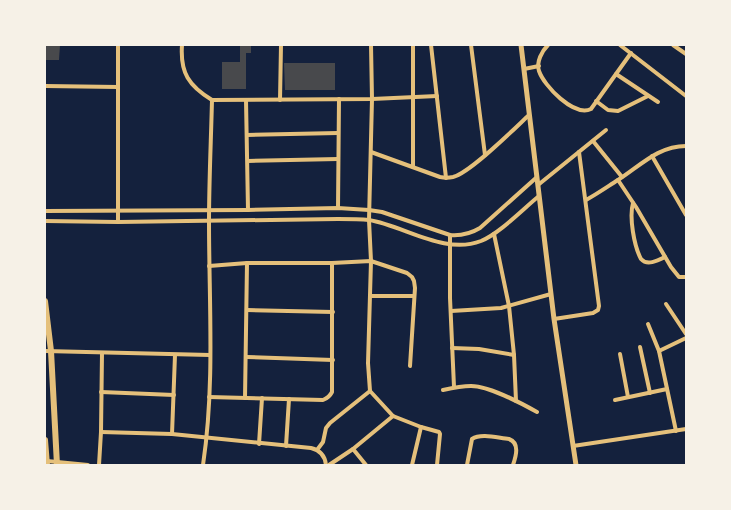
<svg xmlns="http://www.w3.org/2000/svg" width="731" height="510" font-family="'Nunito Sans',sans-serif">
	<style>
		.building { fill: #48494c }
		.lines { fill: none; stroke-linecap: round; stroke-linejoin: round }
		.minor { stroke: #e5c07b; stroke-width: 4 }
		.tertiary { stroke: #e5c07b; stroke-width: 5 }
		.secondary { stroke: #e5c07b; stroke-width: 6 }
	</style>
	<rect width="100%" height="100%" fill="#14213d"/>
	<g class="building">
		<path d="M45,45H60L59,60H45Z"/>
		<path d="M240,45H251V53H246V89H222V62H240Z"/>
		<path d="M284,63H335V90H285Z"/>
	</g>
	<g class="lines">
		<g class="minor">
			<path d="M118,45V222"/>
			<path d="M182,45C180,73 189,86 212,100L372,99L437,96"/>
			<path d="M371,45L372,99L369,220L371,261L368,363L370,391L393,416L421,427L439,432L440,434L437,465"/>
			<path d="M413,45V167"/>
			<path d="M431,45L446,178"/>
			<path d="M471,45L485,155"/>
			<path d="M548,45C542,51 536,62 539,71C544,86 574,117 591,109L631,53"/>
			<path d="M620,45L686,96"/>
			<path d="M673,45L686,54"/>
			<path d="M524,69L539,66"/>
			<path d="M616,74L658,102"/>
			<path d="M45,86L118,87"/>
			<path d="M246,100L248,210"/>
			<path d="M280,100L281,45"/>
			<path d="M596,101L608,110L618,111L648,96"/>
			<path d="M247,135L338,133"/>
			<path d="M593,141L622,177"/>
			<path d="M371,152L440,177C445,178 448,178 453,177C470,173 514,129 529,115"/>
			<path d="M652,156L686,215"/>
			<path d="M248,161L338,159"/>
			<path d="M618,180L636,207L671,267L679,277H686"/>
			<path d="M538,185L606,130"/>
			<path d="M586,200C597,194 607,187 618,180C640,166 658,146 686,146"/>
			<path d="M633,203C629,217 634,246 641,259C647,266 657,261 665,257"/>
			<path d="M338,208L339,99"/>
			<path d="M45,211L248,210L338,208L369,210L382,212L450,235C462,236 470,234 480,228L537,177"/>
			<path d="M45,221L118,222L338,219C348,219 359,219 369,220C405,226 444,255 481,241C500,233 523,209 539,196"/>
			<path d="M494,234L509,306L514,355L516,401"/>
			<path d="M450,235V298L454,387"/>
			<path d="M209,266L247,263H332L371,261L407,273L412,277L414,281L415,288L410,366"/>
			<path d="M370,296H414"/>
			<path d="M666,304L686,334"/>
			<path d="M247,310L333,312"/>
			<path d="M451,311L501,308L551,294"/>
			<path d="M554,319L593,313L598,310L599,306L579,152"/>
			<path d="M648,324L659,351L676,431"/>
			<path d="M640,347L650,393"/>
			<path d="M452,348L479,349L514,355"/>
			<path d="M45,351L210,355"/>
			<path d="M659,351L686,338"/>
			<path d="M620,354L628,397"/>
			<path d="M247,357L333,360"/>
			<path d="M443,390C452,388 461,386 471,386C488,386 521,403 537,412"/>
			<path d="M101,392L174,395"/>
			<path d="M209,397L323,400C328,398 330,396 332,392V263"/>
			<path d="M245,398L247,263"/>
			<path d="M615,400L667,389"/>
			<path d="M101,432L172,434L311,448C320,450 325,456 326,465"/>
			<path d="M172,434L175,355"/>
			<path d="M259,444L262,398"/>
			<path d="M286,446L289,399"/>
			<path d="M573,446L686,429"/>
			<path d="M353,449L366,465"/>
			<path d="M317,450L323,442L326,428L330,423L370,391"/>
			<path d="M47,461L88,465"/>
			<path d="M99,465L101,432L102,353"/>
			<path d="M203,465C215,385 209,303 209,222C209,182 211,141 212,100"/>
			<path d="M329,465L353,449L393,416"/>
			<path d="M412,465L421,427"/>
			<path d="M467,465L472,439C481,433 498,438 509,439C520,443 516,456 513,465"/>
		</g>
		<path class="tertiary" d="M521,45L554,319L576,465"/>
		<g class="secondary">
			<path d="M45,301L51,351L57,465"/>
			<path d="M45,440L47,465"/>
		</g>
	</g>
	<rect width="731" height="510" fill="none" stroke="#f6f1e7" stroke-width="92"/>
</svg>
